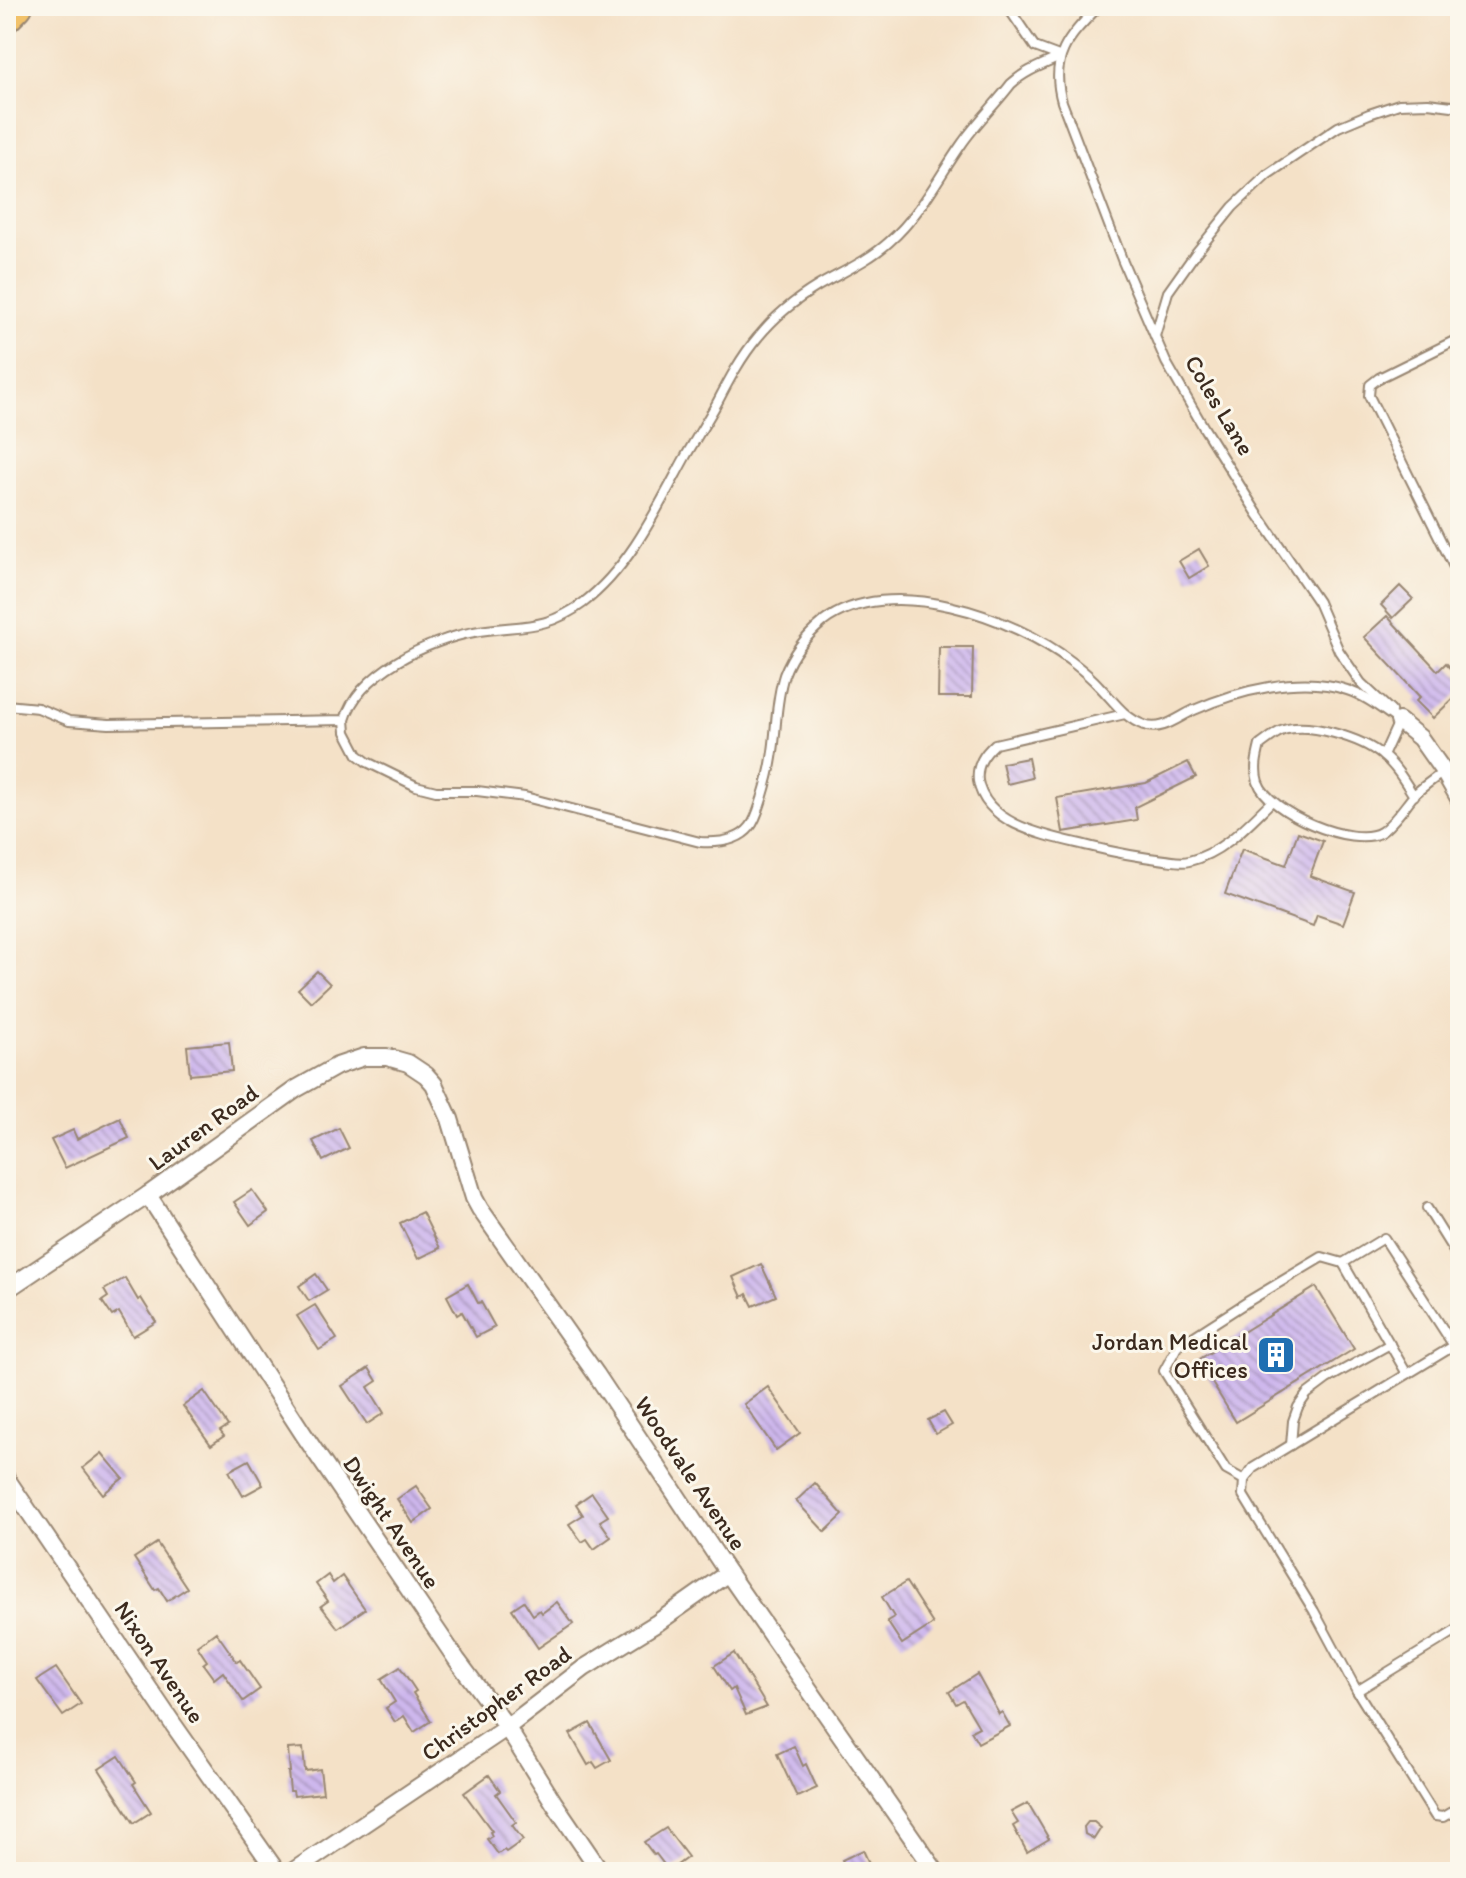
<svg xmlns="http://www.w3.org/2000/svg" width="1466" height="1878" font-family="Itim,sans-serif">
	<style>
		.building { fill: url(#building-back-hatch) }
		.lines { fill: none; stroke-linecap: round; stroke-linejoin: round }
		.lane-casing { stroke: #988672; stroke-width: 12 }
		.street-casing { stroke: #988672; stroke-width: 20 }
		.highway-casing { stroke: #988672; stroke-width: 34 }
		.lane { stroke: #fff; stroke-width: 8 }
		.street { stroke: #fff; stroke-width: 16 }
		.highway { stroke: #f2c26a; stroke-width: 30 }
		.labels { text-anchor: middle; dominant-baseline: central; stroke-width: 6; stroke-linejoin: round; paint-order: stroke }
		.street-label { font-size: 24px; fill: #3b2a1e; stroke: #fbf7ec }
		.poi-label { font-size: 24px; fill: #3b2a1e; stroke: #fbf7ec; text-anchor: end }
	</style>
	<defs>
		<pattern id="building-back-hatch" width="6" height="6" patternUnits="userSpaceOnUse" patternTransform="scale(2)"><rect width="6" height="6" fill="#ceb7ed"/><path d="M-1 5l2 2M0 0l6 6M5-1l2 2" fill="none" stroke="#a895bf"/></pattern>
	</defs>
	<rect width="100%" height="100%" fill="#fbf7ec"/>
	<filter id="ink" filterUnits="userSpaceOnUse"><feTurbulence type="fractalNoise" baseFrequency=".0125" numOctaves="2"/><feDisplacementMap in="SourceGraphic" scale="16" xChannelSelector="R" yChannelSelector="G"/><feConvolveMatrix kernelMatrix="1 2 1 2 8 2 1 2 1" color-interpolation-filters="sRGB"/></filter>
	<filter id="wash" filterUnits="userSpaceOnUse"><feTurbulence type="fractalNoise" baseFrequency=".006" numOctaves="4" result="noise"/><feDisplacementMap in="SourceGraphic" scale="32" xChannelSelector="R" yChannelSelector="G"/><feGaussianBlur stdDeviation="1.8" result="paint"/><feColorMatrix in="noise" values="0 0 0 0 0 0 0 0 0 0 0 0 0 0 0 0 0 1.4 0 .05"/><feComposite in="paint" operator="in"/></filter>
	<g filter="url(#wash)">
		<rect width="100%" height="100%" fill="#f4e1c7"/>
		<g id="blocks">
			<g class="building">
				<path d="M1199,549L1209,566L1189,578L1179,561Z"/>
				<path d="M1400,586L1413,599L1393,618L1381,605Z"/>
				<path d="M1387,616L1438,671L1446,663L1460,678V692L1433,718L1416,701L1420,697L1364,637Z"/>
				<path d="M939,647H973L972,697H938Z"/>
				<path d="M1028,758L1032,778L1007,784L1002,763Z"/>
				<path d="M1188,762L1196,777L1135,807L1137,820L1063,832L1057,798L1146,783Z"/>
				<path d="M1298,832L1323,841L1310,876L1355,892L1343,924L1317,915L1313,926L1225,894L1242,849L1286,865Z"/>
				<path d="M317,971L330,984L311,1002L298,989Z"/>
				<path d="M229,1042L232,1071L190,1075L187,1046Z"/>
				<path d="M120,1118L129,1138L65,1168L51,1140L73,1130L77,1139Z"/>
				<path d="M339,1128L349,1148L323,1161L313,1141Z"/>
				<path d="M252,1190L268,1212L250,1225L234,1202Z"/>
				<path d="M422,1212L440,1248L418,1259L400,1223Z"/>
				<path d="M761,1264L776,1296L753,1306L747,1294L742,1297L733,1277Z"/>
				<path d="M316,1274L327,1290L309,1301L299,1286Z"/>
				<path d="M125,1278L138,1300L141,1298L156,1322L133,1336L119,1312L112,1316L102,1301L108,1297L104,1290Z"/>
				<path d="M468,1284L478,1303L481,1302L495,1327L476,1337L462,1312L457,1315L447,1296Z"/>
				<path d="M1316,1287L1354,1349L1236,1422L1198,1360Z"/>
				<path d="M315,1305L337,1339L319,1350L297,1316Z"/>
				<path d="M369,1368L377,1381L368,1387L384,1413L367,1424L342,1386Z"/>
				<path d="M768,1387L800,1433L776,1450L744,1404Z"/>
				<path d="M204,1391L228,1426L220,1431L224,1436L211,1445L183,1406Z"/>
				<path d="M944,1412L952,1425L936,1434L928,1420Z"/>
				<path d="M102,1453L123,1478L103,1494L83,1468Z"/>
				<path d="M249,1460L263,1485L243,1496L229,1471Z"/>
				<path d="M815,1483L843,1515L825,1532L796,1501Z"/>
				<path d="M416,1486L432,1509L413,1523L397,1499Z"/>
				<path d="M592,1493L608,1516L600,1521L611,1537L594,1549L587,1539L582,1542L569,1524L583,1515L576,1504Z"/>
				<path d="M157,1543L187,1588L167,1601L159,1588L155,1590L134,1558Z"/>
				<path d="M328,1575L333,1583L342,1576L365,1609L338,1628L321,1606L328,1601L316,1584Z"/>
				<path d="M906,1582L933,1624L902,1644L887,1621L894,1617L882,1597Z"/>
				<path d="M524,1601L533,1615L540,1610L542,1613L557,1602L573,1624L538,1648L512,1609Z"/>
				<path d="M216,1632L237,1662L240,1660L260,1689L243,1701L223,1672L214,1679L203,1664L207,1661L197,1646Z"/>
				<path d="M734,1653L767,1707L746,1715L734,1688L730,1691L714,1666Z"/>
				<path d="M400,1667L416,1691L413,1693L431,1721L414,1732L404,1716L395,1722L386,1708L395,1702L381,1679Z"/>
				<path d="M56,1668L81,1704L63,1716L37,1680Z"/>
				<path d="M977,1674L999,1714L1002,1712L1010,1726L978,1743L971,1731L979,1727L963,1700L956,1704L949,1692Z"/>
				<path d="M590,1723L611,1760L597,1768L593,1762L588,1765L570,1734Z"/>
				<path d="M794,1746L803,1766L806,1764L817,1788L797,1797L777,1754Z"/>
				<path d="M303,1748L305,1771L320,1769L323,1793L294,1796L293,1791H290L288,1772H290L288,1749Z"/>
				<path d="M119,1756L136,1782L133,1784L151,1812L134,1823L99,1769Z"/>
				<path d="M489,1775L500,1791L496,1794L516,1822L512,1825L523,1840L506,1852L504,1850L498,1854L487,1839L492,1836L490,1832L492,1831L464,1793Z"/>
				<path d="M1028,1803L1049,1839L1027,1852L1013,1826L1018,1823L1011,1812Z"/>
				<path d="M1088,1822H1094L1101,1828L1094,1839L1085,1834L1084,1827Z"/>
				<path d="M666,1828L688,1857L669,1871L656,1854L654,1855L644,1842Z"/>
				<path d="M863,1850L873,1872H848L842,1860Z"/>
			</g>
		</g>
	</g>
	<g filter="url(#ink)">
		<use href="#blocks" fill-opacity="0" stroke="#988672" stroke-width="2"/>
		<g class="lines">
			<defs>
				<g id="lane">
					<path d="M1007,6L1035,47L1059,56"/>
					<path d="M1099,6C1069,37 1049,56 1062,102L1123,262L1166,362L1204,428L1257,513L1318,602L1339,651L1361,683L1391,711"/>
					<path d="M1155,336L1168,292L1195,254L1233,207L1267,175L1338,127L1369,114L1399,104L1428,103L1460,107"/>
					<path d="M1460,338L1379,378L1370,385L1369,396L1455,569L1460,573"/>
					<path d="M6,705L38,708L69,721L109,724L345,720C358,673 429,640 474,632C518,624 544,632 583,603C629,568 656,511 683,461C694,441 706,423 717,403C729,380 741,357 758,337C775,316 795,300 818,286C842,272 868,261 889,242C920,215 938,178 961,145C976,123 995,105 1011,84C1025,71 1042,65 1060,57"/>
					<path d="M1125,714L995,744C984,754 976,765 978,781C986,828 1055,837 1093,847C1117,853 1140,857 1165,860C1173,861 1181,863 1189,861C1223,853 1248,824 1272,801"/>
					<path d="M345,720L346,732L358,755L367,762L416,786L436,791H477L525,797L700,842C717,843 738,842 750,827C756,820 759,808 762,799C766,786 770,772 772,758C777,730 775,703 784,675C792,654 806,636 823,622C889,572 1014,617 1072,662C1081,669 1091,677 1099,686C1113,700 1124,718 1144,725C1162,732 1178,717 1194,710C1237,691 1301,674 1347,690C1366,696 1383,710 1399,721"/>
					<path d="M1383,756L1399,721"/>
					<path d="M1414,796C1405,782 1396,766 1383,756C1362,738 1307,721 1281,731C1274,734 1266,741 1260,745C1257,757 1254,769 1258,782C1268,812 1353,849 1381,832C1394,823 1404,807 1414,795C1423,786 1433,780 1443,772"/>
					<path d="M1427,1208L1460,1261"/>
					<path d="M1460,1342L1253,1468L1244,1480L1243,1495L1314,1611L1357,1691L1435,1816L1443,1817L1460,1807"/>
					<path d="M1407,1374L1343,1263L1384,1238L1454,1346"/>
					<path d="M1291,1445L1293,1421L1298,1407L1307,1394L1327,1379L1390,1344"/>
					<path d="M1244,1480L1226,1470L1164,1371L1177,1347L1247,1302L1322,1257L1343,1263"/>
					<path d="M1357,1691L1460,1628"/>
				</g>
				<g id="street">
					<path d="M1399,721L1420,738L1444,772L1460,800"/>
					<path d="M148,1195L304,1435L457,1660L504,1723L554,1803L601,1872"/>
					<path d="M6,1290L148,1195L296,1089L337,1066L364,1057H387L408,1063L426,1075L434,1084L450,1119L474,1198L480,1209L596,1374L728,1573L936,1872"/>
					<path d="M6,1478L173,1724L277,1872"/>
					<path d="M292,1872L506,1728L584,1668L657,1623L728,1573"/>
				</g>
				<path id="highway" d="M6,17L17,6"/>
			</defs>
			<use href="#lane" class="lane-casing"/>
			<use href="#street" class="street-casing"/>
			<use href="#highway" class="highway-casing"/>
			<use href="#lane" class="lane"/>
			<use href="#street" class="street"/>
			<use href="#highway" class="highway"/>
		</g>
	</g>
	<defs>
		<symbol id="building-square" viewBox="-11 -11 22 22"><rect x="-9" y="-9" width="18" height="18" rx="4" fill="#1f6fb2" stroke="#fbf7ec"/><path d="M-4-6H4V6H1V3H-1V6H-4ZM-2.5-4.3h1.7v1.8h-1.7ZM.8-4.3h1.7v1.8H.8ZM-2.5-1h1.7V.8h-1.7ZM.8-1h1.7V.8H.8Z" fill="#fff"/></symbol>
	</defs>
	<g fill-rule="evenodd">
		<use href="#building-square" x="1254" y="1333" width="44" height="44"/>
	</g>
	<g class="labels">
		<g class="street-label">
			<text transform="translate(1220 405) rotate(59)">Coles Lane</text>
			<text transform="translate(203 1127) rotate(-36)">Lauren Road</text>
			<text transform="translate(691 1473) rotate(56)">Woodvale Avenue</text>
			<text transform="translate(392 1522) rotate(56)">Dwight Avenue</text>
			<text transform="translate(160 1662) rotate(56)">Nixon Avenue</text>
			<text transform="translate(496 1703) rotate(-36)">Christopher Road</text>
		</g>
		<g class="poi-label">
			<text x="1248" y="1341">Jordan Medical<tspan x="1248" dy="28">Offices</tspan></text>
		</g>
	</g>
	<rect width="1466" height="1878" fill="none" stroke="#fbf7ec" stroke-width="32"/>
</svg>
